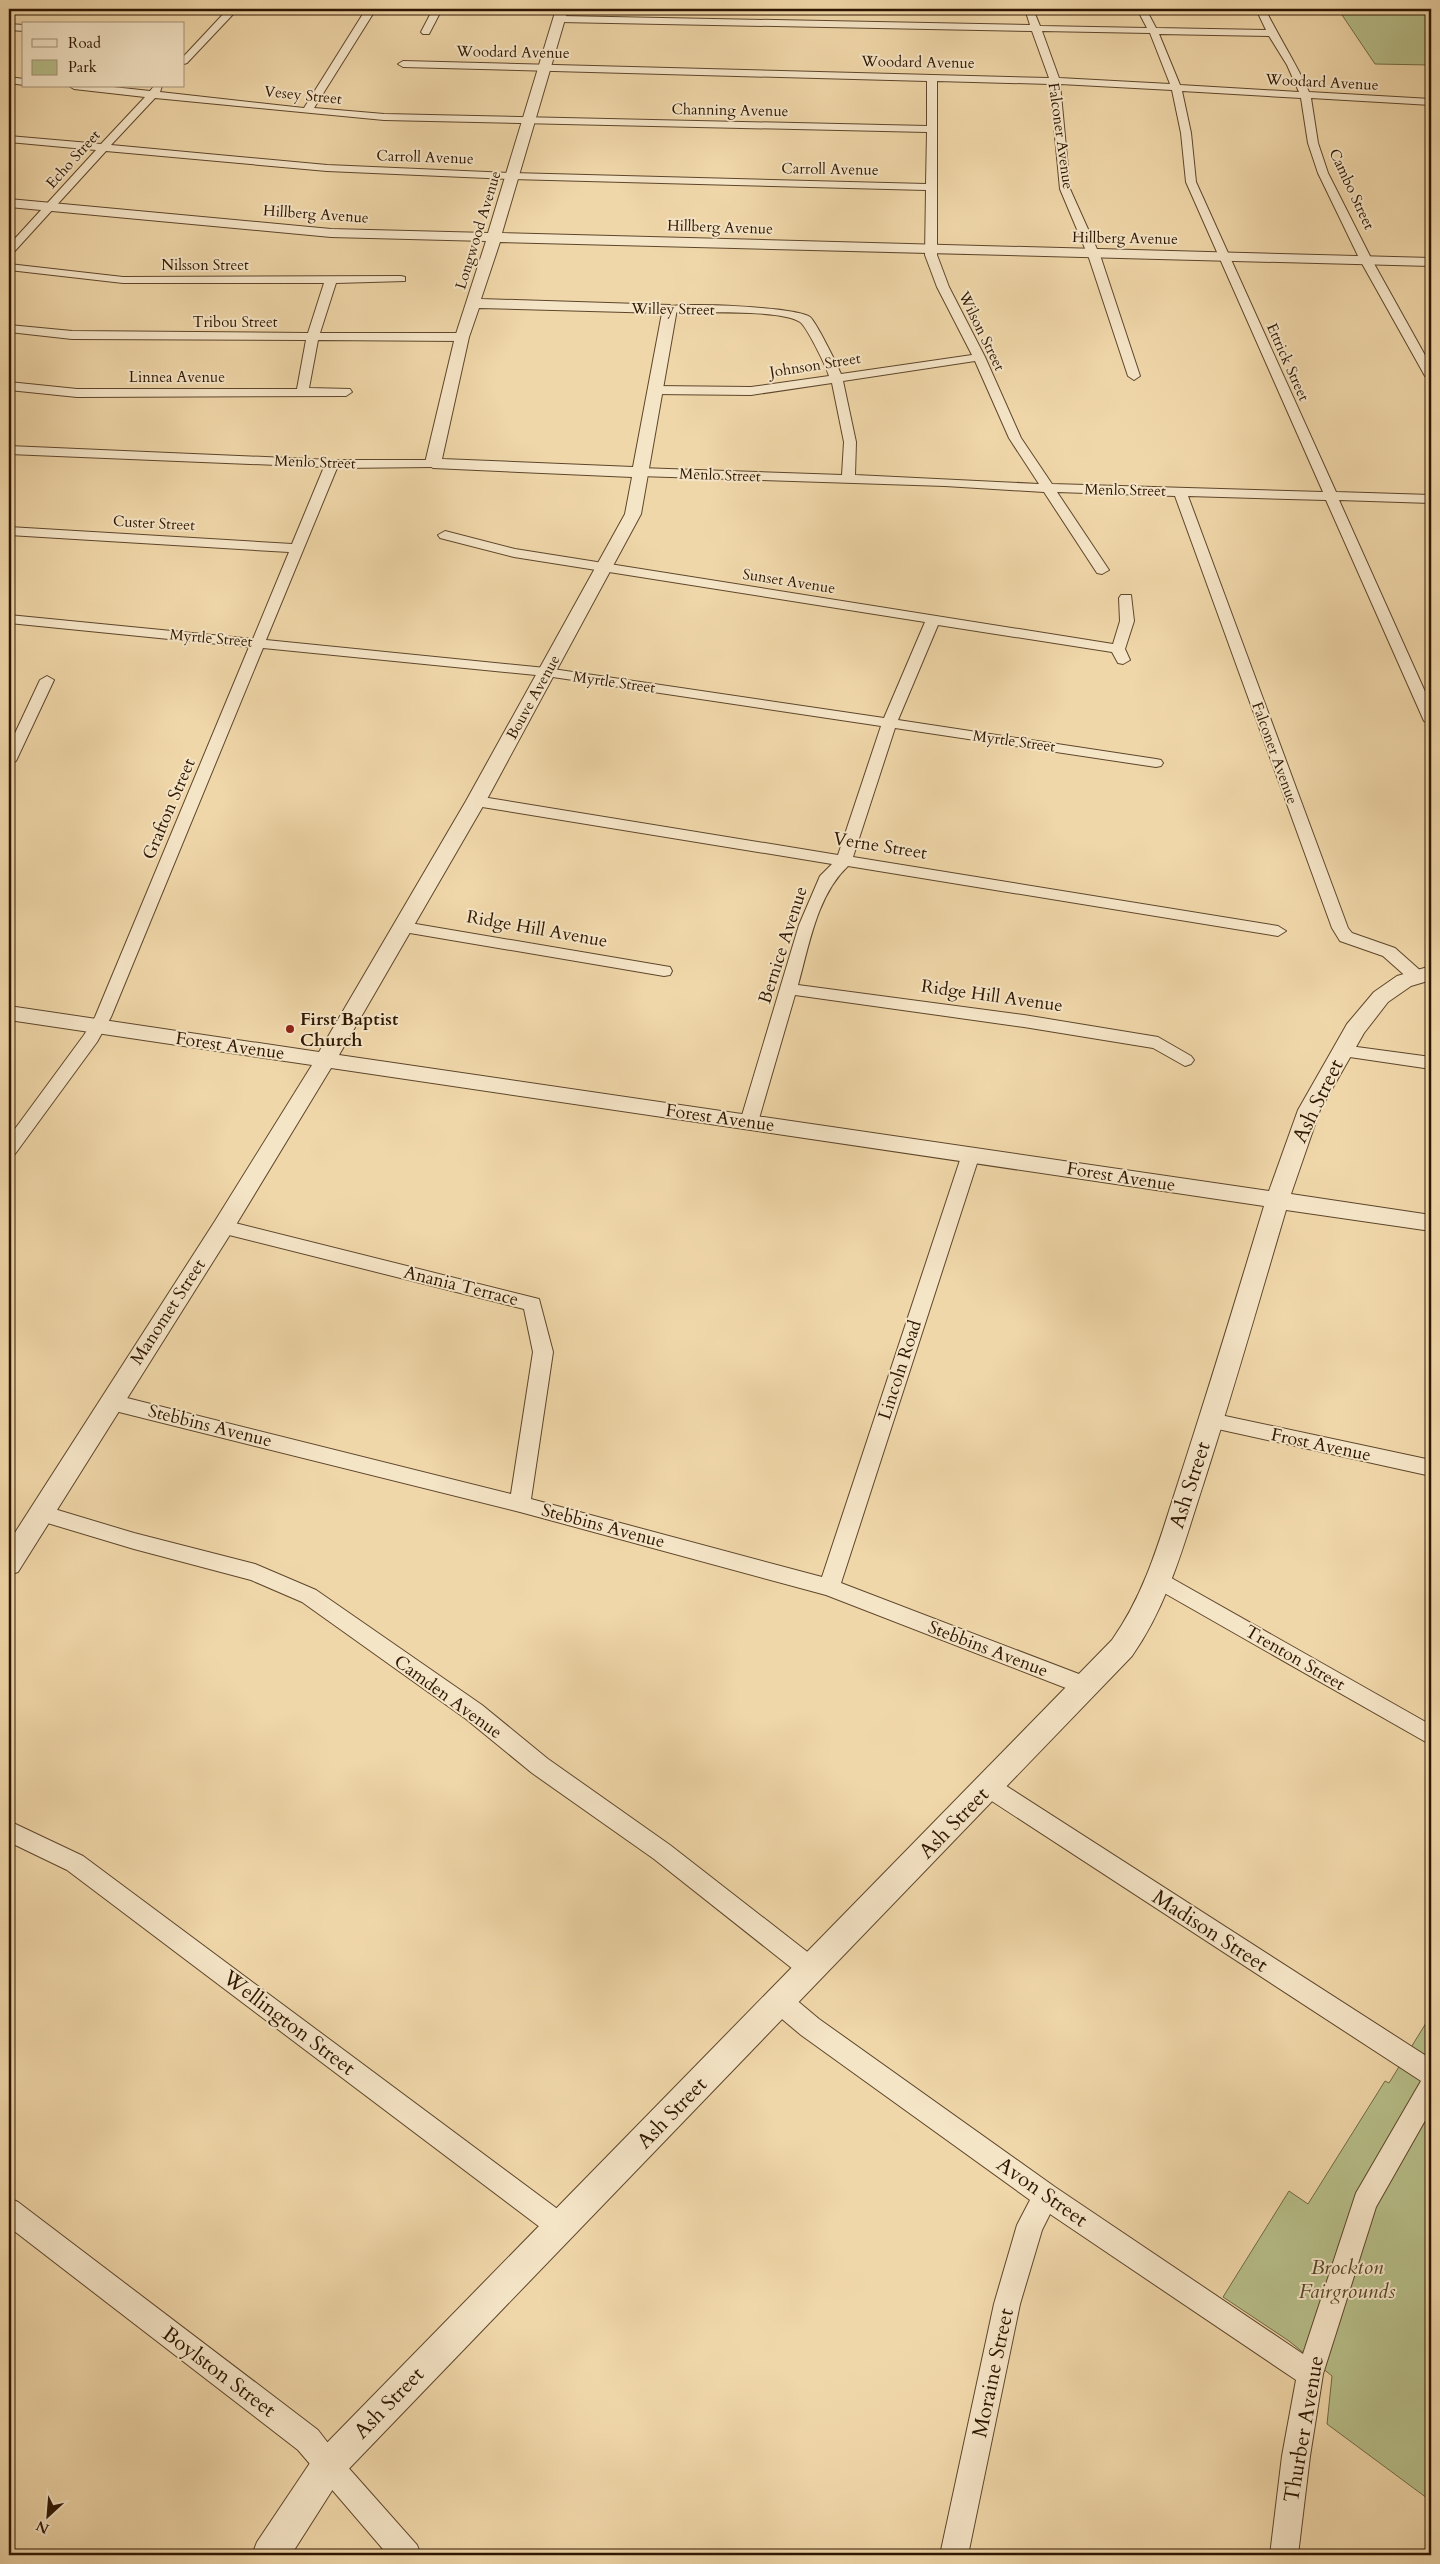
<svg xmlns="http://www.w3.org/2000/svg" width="1440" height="2564" font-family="Cardo,serif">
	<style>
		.green { fill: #b7bf8a; stroke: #726a46 }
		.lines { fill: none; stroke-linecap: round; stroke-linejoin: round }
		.minor-casing { stroke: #5e462b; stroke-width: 2 }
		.tertiary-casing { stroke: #5e462b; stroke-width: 2 }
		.minor { fill: #f5e5c7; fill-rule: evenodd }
		.tertiary { fill: #f5e5c7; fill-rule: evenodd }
		.poi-dot { fill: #8f2418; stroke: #f5e5c7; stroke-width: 2 }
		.labels { text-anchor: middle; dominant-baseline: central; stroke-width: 4; stroke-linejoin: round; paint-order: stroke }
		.far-street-label { font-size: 15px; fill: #2e1601; stroke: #f5e5c7 }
		.street-label { font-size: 18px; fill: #2e1601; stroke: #f5e5c7 }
		.poi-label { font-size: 18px; font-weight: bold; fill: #2e1601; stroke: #f5e5c7; text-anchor: start }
		.near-street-label { font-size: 21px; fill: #2e1601; stroke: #f5e5c7 }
		.near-park-label { font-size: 21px; font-style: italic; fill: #57492a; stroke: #f5e5c7 }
	</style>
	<rect width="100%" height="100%" fill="#f0d7a9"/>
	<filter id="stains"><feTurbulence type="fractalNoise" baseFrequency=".004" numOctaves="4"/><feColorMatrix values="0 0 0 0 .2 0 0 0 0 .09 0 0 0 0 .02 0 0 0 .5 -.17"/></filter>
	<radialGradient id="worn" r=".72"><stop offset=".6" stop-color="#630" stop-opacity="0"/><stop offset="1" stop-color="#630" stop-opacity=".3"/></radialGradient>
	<g class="green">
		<path d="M1338,9H1431V65L1375,64Z"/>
		<path d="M1431,2015V2501L1327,2424L1332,2376L1289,2341L1223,2297L1289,2191L1308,2204L1385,2081L1389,2083Z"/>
	</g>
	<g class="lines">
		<defs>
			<g id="minor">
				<path d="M228,9H238L187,63L184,64V56Z"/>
				<path d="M366,9H376L314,108L384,114L927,126V81L403,67L398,64L403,61L1049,78L1032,31L560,22L555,19L560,16L1030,25L1025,9H1033L1040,26L1147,28L1137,9H1146L1156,28L1266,30L1256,9H1265C1279,37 1296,63 1309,92L1431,99V105L1311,98L1318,143L1328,173L1372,260L1431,366V380L1425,376L1360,260L1318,173L1308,143L1301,98L1182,91L1191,133L1196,182L1336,492L1431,495V503L1339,500L1431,705V725L1424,721L1326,500L1188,496L1348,928L1352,933L1395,948L1422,972L1424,976L1422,980H1410L1383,956L1340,941L1332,928L1175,496L1057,492L1109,570L1102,574L1097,573L1044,492L945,486L639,476L633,472L639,468L842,475L844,442L832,383L751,395L654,394L648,390L654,386L751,387L829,376C826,366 807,327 800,322C782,309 695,313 670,312L666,311V307C684,302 796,307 810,317C816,322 837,364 841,374L972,355L937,287L925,255L926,190L512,179L327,171L106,151L13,253L9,254V245L96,150L9,142V136L101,144L145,97L74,89L69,86H104L150,91L154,86H162L160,92L304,108ZM1042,31L1150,33L1170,84L1059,78ZM1159,34L1269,36L1287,65L1299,92L1180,85ZM937,81L1050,84L1060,189L1089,258L1128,376L1134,380L1140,376L1101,258L1070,189L1060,84L1172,90L1181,133L1186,182L1323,492L1052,484L1021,438L985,357L949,287L937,255ZM155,98L384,120L927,132L926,184L512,173L327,165L111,145ZM975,361L1009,438L1039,484L855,475L856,442L843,381Z"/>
				<path d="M433,9H442L429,34H423L421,32Z"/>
				<path d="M9,24L24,25V31L9,30Z"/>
				<path d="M9,77L24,79V85L9,83Z"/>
				<path d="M9,264L123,277L401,276L405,277V281L336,283L320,333H462L468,337L462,341L318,340L309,388L350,389L352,392L346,396L77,397L9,390V382L77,389H297L306,340L72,339L9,332V325L72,331L308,333L324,283H123L9,270Z"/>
				<path d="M9,446L332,460H437L439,463L433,467L337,468L266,640L546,668L884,718L925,622L514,557L440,538L438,535L445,531L515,549L1113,644L1120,621L1119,598L1121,595H1131L1134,621L1125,649L1130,660L1123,664L1118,663L1112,652L938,625L898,720L1156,759L1161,760L1163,763L1161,766L1156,767L895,728L853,857L1278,926L1286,931L1278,936L848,866C817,895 809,946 798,985L1024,1015L1158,1037L1191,1056L1194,1060L1191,1064L1185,1066L1153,1048L1024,1027L795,995L758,1122L755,1126H743L740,1122L799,925L820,876L832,864L476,806L468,801L476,796L838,855L881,726L546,676L263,648L111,1017L97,1042L15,1154L9,1156V1137L84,1035L95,1017L249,647L9,623V615L253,639L289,552L9,535V527L292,544L324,467L9,454Z"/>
				<path d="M47,676L54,680L16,761L9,765V746L40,680Z"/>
				<path d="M404,922L664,966L670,967L672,971L670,975L664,976L398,931L396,927Z"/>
				<path d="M1342,1045L1431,1057V1069L1336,1055L1333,1051L1336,1047Z"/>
				<path d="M971,1148L977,1150L980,1154L841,1583L1092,1679L1095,1686L1092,1693L1084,1695L826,1595L520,1512L111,1410L104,1407L101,1402L104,1397L111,1394L511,1494L533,1352L524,1309L217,1232L214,1227L217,1222L223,1220L539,1299L553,1352L531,1499L822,1577L962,1154L965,1150Z"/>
				<path d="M1211,1413L1431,1460V1476L1204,1426L1201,1421L1204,1416Z"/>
				<path d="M41,1505L134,1533L255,1564L316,1590L482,1705L548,1759L670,1845L819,1961L823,1969L819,1977L811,1980L803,1977L654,1859L532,1773L466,1719L302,1602L251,1580L134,1549L34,1519L31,1513L34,1507Z"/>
				<path d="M1159,1571L1431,1725V1745L1152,1586L1149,1580L1152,1574Z"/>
				<path d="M989,1777L997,1780L1431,2059V2110L1376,2207L1323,2374L1310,2456L1298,2555H1270L1282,2456L1296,2380L1050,2214L1042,2230L1020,2304L968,2555H940L994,2304L1017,2225L1030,2200L801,2035L770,2009L767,2001L770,1993L779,1990L788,1993L819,2019L1055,2187L1303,2354L1356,2193L1421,2081L981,1794L978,1787L981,1780Z"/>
				<path d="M9,1821L83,1856L571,2219L575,2228L571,2237L562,2241L553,2237L67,1870L9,1842Z"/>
				<path d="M9,2198L18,2202L318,2430L338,2456L417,2545L421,2555H388L298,2450L9,2227Z"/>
			</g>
			<path id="tertiary" d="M556,9H568L502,233L1431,258V266L500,242L481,299L670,305L677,309L641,514L486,801L339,1055L1269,1191L1298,1110L1347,1024L1374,992L1397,976L1431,966V980L1411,986L1388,1002L1364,1033L1320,1110L1291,1194L1431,1215V1231L1286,1210C1259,1301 1233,1392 1204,1482C1184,1543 1169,1603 1132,1656L340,2478L291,2555H252L257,2542L316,2454L1112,1640C1146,1592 1160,1538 1178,1483C1208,1391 1236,1299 1264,1206L331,1068L231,1233L18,1572L9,1575V1542L215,1221L312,1065L9,1020V1006L319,1052L466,801L625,514L632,477L433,468L425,463L455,337L486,241L331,237L9,207V199L331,229L488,233ZM479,308L662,313L633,467L442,459L469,337Z"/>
		</defs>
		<use href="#minor" class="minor-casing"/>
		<use href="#tertiary" class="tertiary-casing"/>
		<use href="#minor" class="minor"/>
		<use href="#tertiary" class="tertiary"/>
	</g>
	<circle class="poi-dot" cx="290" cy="1029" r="5"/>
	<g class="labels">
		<g class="far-street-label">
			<text transform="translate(513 52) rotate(1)">Woodard Avenue</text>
			<text transform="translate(918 62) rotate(1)">Woodard Avenue</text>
			<text transform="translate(1322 82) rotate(3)">Woodard Avenue</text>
			<text transform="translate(303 95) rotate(6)">Vesey Street</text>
			<text transform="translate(730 110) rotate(1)">Channing Avenue</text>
			<text transform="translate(1061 136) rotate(82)">Falconer Avenue</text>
			<text transform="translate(425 157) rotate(2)">Carroll Avenue</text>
			<text transform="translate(73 159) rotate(-48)">Echo Street</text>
			<text transform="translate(830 169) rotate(1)">Carroll Avenue</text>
			<text transform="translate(1352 189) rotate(65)">Cambo Street</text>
			<text transform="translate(316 214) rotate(4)">Hillberg Avenue</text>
			<text transform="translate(720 227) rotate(2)">Hillberg Avenue</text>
			<text transform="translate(478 230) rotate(-73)">Longwood Avenue</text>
			<text transform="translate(1125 238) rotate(1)">Hillberg Avenue</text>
			<text x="205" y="265">Nilsson Street</text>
			<text transform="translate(673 309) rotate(1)">Willey Street</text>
			<text x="235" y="322">Tribou Street</text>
			<text transform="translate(982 331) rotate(64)">Wilson Street</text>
			<text transform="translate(1288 362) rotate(66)">Ettrick Street</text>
			<text transform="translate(815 365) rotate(-9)">Johnson Street</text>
			<text x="177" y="377">Linnea Avenue</text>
			<text transform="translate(315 462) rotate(2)">Menlo Street</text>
			<text transform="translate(720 475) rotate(2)">Menlo Street</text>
			<text transform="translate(1125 490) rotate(1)">Menlo Street</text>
			<text transform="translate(154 523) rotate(3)">Custer Street</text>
			<text transform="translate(789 581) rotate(9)">Sunset Avenue</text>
			<text transform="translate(211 638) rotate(5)">Myrtle Street</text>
			<text transform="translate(614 682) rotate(8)">Myrtle Street</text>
			<text transform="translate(533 697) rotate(-61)">Bouve Avenue</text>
			<text transform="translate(1014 741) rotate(8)">Myrtle Street</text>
			<text transform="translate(1275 753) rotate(70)">Falconer Avenue</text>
		</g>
		<g class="street-label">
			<text transform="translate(169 809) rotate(-67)">Grafton Street</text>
			<text transform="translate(880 846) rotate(9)">Verne Street</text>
			<text transform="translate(537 929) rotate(10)">Ridge Hill Avenue</text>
			<text transform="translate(783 945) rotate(-72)">Bernice Avenue</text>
			<text transform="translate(992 996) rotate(8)">Ridge Hill Avenue</text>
			<text transform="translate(230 1046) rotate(8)">Forest Avenue</text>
			<text transform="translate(720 1118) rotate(8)">Forest Avenue</text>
			<text transform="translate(1121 1177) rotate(9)">Forest Avenue</text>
			<text transform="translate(461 1286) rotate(14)">Anania Terrace</text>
			<text transform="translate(168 1312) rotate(-57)">Manomet Street</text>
			<text transform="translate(900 1370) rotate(-72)">Lincoln Road</text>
			<text transform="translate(210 1426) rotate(14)">Stebbins Avenue</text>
			<text transform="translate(1321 1445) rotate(12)">Frost Avenue</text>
			<text transform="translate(603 1526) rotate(15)">Stebbins Avenue</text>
			<text transform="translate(988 1649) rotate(21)">Stebbins Avenue</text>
			<text transform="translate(1295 1658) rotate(30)">Trenton Street</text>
			<text transform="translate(448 1697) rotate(36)">Camden Avenue</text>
		</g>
		<g class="poi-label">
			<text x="300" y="1019">First Baptist<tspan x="300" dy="21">Church</tspan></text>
		</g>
		<g class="near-street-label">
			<text transform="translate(1318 1101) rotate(-64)">Ash Street</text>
			<text transform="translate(1190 1485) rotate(-72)">Ash Street</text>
			<text transform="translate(954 1823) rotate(-46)">Ash Street</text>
			<text transform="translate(1210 1931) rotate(33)">Madison Street</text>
			<text transform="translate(289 2023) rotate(37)">Wellington Street</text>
			<text transform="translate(672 2113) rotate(-46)">Ash Street</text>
			<text transform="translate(1042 2192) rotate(35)">Avon Street</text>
			<text transform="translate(219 2372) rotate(37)">Boylston Street</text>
			<text transform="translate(993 2373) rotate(-78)">Moraine Street</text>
			<text transform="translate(389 2403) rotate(-46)">Ash Street</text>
			<text transform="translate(1304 2429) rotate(-80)">Thurber Avenue</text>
		</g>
		<g class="near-park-label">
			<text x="1347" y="2267">Brockton<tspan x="1347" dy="24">Fairgrounds</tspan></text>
		</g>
	</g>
	<rect width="1440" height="2564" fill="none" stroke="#f0d7a9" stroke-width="30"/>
	<rect x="10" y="10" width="1420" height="2544" fill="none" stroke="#2e1601" stroke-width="2.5"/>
	<rect x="15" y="15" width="1410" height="2534" fill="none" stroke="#2e1601"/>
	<rect x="22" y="22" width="162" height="65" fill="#f5e5c7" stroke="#a59278"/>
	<rect x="32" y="39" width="25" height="8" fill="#f5e5c7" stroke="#a59278"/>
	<text x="68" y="48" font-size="15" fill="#2e1601">Road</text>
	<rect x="32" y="60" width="25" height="15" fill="#b7bf8a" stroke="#a59278"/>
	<text x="68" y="72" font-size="15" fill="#2e1601">Park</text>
	<g transform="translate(48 2516) rotate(206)" stroke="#f5e5c7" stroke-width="4" paint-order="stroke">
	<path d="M0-4L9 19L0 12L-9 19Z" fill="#2e1601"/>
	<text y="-8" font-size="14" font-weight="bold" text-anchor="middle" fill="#2e1601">N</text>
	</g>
	<rect width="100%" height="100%" filter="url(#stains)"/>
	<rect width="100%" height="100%" fill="url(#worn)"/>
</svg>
